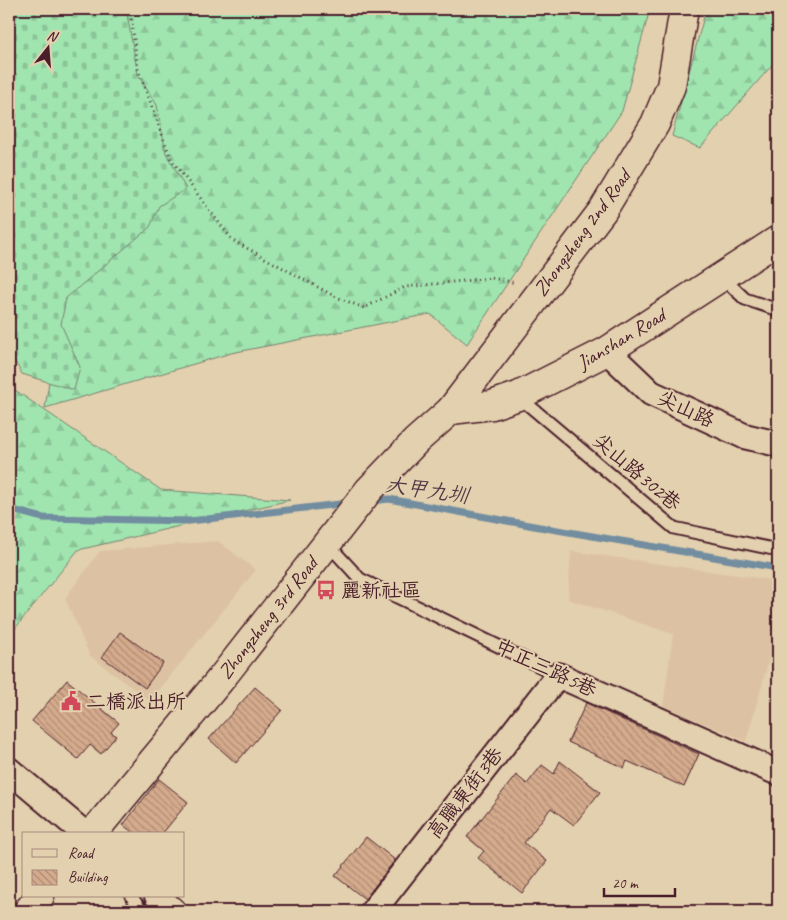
<svg xmlns="http://www.w3.org/2000/svg" width="787" height="920" font-family="Caveat,'LXGW WenKai TC',sans-serif">
	<style>
		.built { fill: #dcc2a2 }
		.forest { fill: url(#forest-firs); stroke: #75826e }
		.cemetery { fill: url(#cemetery-stones); stroke: #75826e }
		.lines { fill: none; stroke-linecap: round; stroke-linejoin: round }
		.stream { stroke: #718d9f; stroke-width: 7 }
		.building { fill: url(#building-back-hatch); stroke: #4a1f2b }
		.service-casing { stroke: #4a1f2b; stroke-width: 15 }
		.minor-casing { stroke: #4a1f2b; stroke-width: 28 }
		.tertiary-casing { stroke: #4a1f2b; stroke-width: 31 }
		.path { stroke: #4a1f2b; stroke-width: 3; stroke-dasharray: 1 4; stroke-linecap: butt }
		.service { stroke: #e3d0ae; stroke-width: 11 }
		.minor { stroke: #e3d0ae; stroke-width: 24 }
		.tertiary { stroke: #e3d0ae; stroke-width: 28 }
		.labels { text-anchor: middle; dominant-baseline: central; stroke-width: 4; stroke-linejoin: round; paint-order: stroke }
		.street-label { font-size: 20px; fill: #4a1f2b; stroke: #e3d0ae }
		.poi-label { font-size: 20px; fill: #4a1f2b; stroke: #e3d0ae; text-anchor: start }
		.water-label { font-size: 21px; font-style: italic; fill: #543b48; stroke: #e3d0ae }
	</style>
	<defs>
		<pattern id="forest-firs" width="22" height="20" patternUnits="userSpaceOnUse" patternTransform="scale(1.25)"><rect width="22" height="20" fill="#a0e5b0"/><path d="M5 1l3.5 6h-7zM16 11l3.5 6h-7z" fill="#8bc498"/></pattern>
		<pattern id="cemetery-stones" width="16" height="16" patternUnits="userSpaceOnUse" patternTransform="scale(1.25)"><rect width="16" height="16" fill="#a0e5b0"/><path d="M2 7V4a2 2 0 0 1 4 0v3zM10 15v-3a2 2 0 0 1 4 0v3z" fill="#8bc498"/></pattern>
		<pattern id="building-back-hatch" width="6" height="6" patternUnits="userSpaceOnUse" patternTransform="scale(1.25)"><rect width="6" height="6" fill="#d5ab8d"/><path d="M-1 5l2 2M0 0l6 6M5-1l2 2" fill="none" stroke="#af8b73"/></pattern>
	</defs>
	<rect width="100%" height="100%" fill="#e3d0ae"/>
	<filter id="ink" filterUnits="userSpaceOnUse"><feTurbulence type="fractalNoise" baseFrequency=".02" numOctaves="2"/><feDisplacementMap in="SourceGraphic" scale="10" xChannelSelector="R" yChannelSelector="G"/><feConvolveMatrix kernelMatrix="1 2 1 2 8 2 1 2 1" color-interpolation-filters="sRGB"/></filter>
	<g filter="url(#ink)">
		<g class="built">
			<path d="M218,541L256,570L150,701L90,656L65,598L100,551Z"/>
			<path d="M571,551L778,581V629L746,741L663,706L673,634L568,599Z"/>
		</g>
		<g class="forest">
			<path d="M105,9H650L622,111L467,344L430,314L231,353L45,408Z"/>
			<path d="M706,9H778V58L700,148L672,136Z"/>
			<path d="M9,386L161,490L290,500L78,550L9,636Z"/>
		</g>
		<path class="cemetery" d="M9,9H126L138,75L157,105L166,153L186,189L159,206L150,227L66,298L61,324L80,367L74,390L22,374L9,351Z"/>
		<g class="lines">
			<g class="stream">
				<path d="M372,501L389,499L534,526L778,568"/>
				<path d="M9,509L43,518L190,521L349,503"/>
			</g>
		</g>
		<g class="building">
			<path d="M120,632L163,663L145,688L102,657Z"/>
			<path d="M67,680L119,723L111,732L116,736L101,754L90,745L78,759L32,721Z"/>
			<path d="M255,687L282,710L236,763L209,739Z"/>
			<path d="M586,703L699,754L684,787L627,761L624,768L568,742Z"/>
			<path d="M560,761L600,792L574,825L551,808L524,843L547,861L522,893L478,858L484,851L467,837L516,775L527,784L542,765L554,774Z"/>
			<path d="M159,779L188,802L162,834H135L123,825Z"/>
			<path d="M366,837L395,860L365,899L335,876Z"/>
		</g>
		<g class="lines">
			<defs>
				<g id="service">
					<path d="M722,277L745,299L778,310"/>
					<path d="M519,397L674,528L778,550"/>
					<path d="M327,543L360,579L558,675"/>
					<path d="M131,896L142,911"/>
				</g>
				<g id="minor">
					<path d="M607,351L651,393L744,436L778,444"/>
					<path d="M9,770L85,834"/>
					<path d="M157,896L174,911"/>
					<path d="M373,911L558,675L778,773"/>
				</g>
				<g id="tertiary">
					<path d="M451,410L492,405L518,396L607,351L778,240"/>
					<path d="M92,834L220,680L369,490L416,441L451,410L603,210L655,124L671,86L684,9"/>
					<path d="M28,911L40,896"/>
				</g>
			</defs>
			<use href="#service" class="service-casing"/>
			<use href="#minor" class="minor-casing"/>
			<use href="#tertiary" class="tertiary-casing"/>
			<path class="path" d="M130,9L138,69L171,159L232,240L334,296L364,308L405,287L492,278L516,283"/>
			<use href="#service" class="service"/>
			<use href="#minor" class="minor"/>
			<use href="#tertiary" class="tertiary"/>
		</g>
	</g>
	<defs>
		<symbol id="bus-bare" viewBox="-9 -9 18 18"><path d="M-5-6H5V4H4V6H2V4H-2V6H-4V4H-5ZM-3.5-4V0h7V-4ZM-3.5 1.2v1.5H-2V1.2ZM2 1.2v1.5H3.5V1.2Z" fill="#d1495b" stroke="#e3d0ae" stroke-width="2.5" paint-order="stroke"/></symbol>
		<symbol id="civic-bare" viewBox="-9 -9 18 18"><path d="M-.6-6.5H3V-4.5H.6V-3L4-1V1h2V6H-6V1h2V-1L-.6-3ZM-1.2 2.5V6h2.4V2.5Z" fill="#d1495b" stroke="#e3d0ae" stroke-width="2.5" paint-order="stroke"/></symbol>
	</defs>
	<g fill-rule="evenodd">
		<use href="#bus-bare" x="312" y="576" width="28" height="28"/>
		<use href="#civic-bare" x="57" y="687" width="28" height="28"/>
	</g>
	<g class="labels">
		<g class="street-label">
			<text transform="translate(582 233) rotate(-54)">Zhongzheng 2nd Road</text>
			<text transform="translate(621 339) rotate(-31)">Jianshan Road</text>
			<text transform="translate(686 409) rotate(25)">尖山路</text>
			<text transform="translate(637 472) rotate(40)">尖山路302巷</text>
			<text transform="translate(268 618) rotate(-52)">Zhongzheng 3rd Road</text>
			<text transform="translate(546 668) rotate(25)">中正三路5巷</text>
			<text transform="translate(465 793) rotate(-52)">高職東街3巷</text>
		</g>
		<g class="poi-label">
			<text x="341" y="590">麗新社區</text>
			<text x="86" y="701">二橋派出所</text>
		</g>
		<g class="water-label">
			<text transform="translate(427 490) rotate(8)">大甲九圳</text>
		</g>
	</g>
	<rect width="787" height="920" fill="none" stroke="#e3d0ae" stroke-width="30"/>
	<rect x="15" y="15" width="757" height="890" fill="none" stroke="#4a1f2b" stroke-width="2" filter="url(#ink)"/>
	<rect x="22" y="832" width="162" height="65" fill="#e3d0ae" stroke="#a6897a"/>
	<rect x="32" y="849" width="25" height="8" fill="#e3d0ae" stroke="#a6897a"/>
	<text x="68" y="858" font-size="15" fill="#4a1f2b">Road</text>
	<rect x="32" y="870" width="25" height="15" fill="url(#building-back-hatch)" stroke="#a6897a"/>
	<text x="68" y="882" font-size="15" fill="#4a1f2b">Building</text>
	<g transform="translate(48 48) rotate(17)" stroke="#e3d0ae" stroke-width="4" paint-order="stroke">
	<path d="M0-4L9 19L0 12L-9 19Z" fill="#4a1f2b"/>
	<text y="-8" font-size="14" font-weight="bold" text-anchor="middle" fill="#4a1f2b">N</text>
	</g>
	<path d="M604 888v8h71v-8" fill="none" stroke="#4a1f2b" stroke-width="2.5"/>
	<text x="612" y="888" font-size="15" fill="#4a1f2b" stroke="#e3d0ae" stroke-width="4" paint-order="stroke">20 m</text>
</svg>
